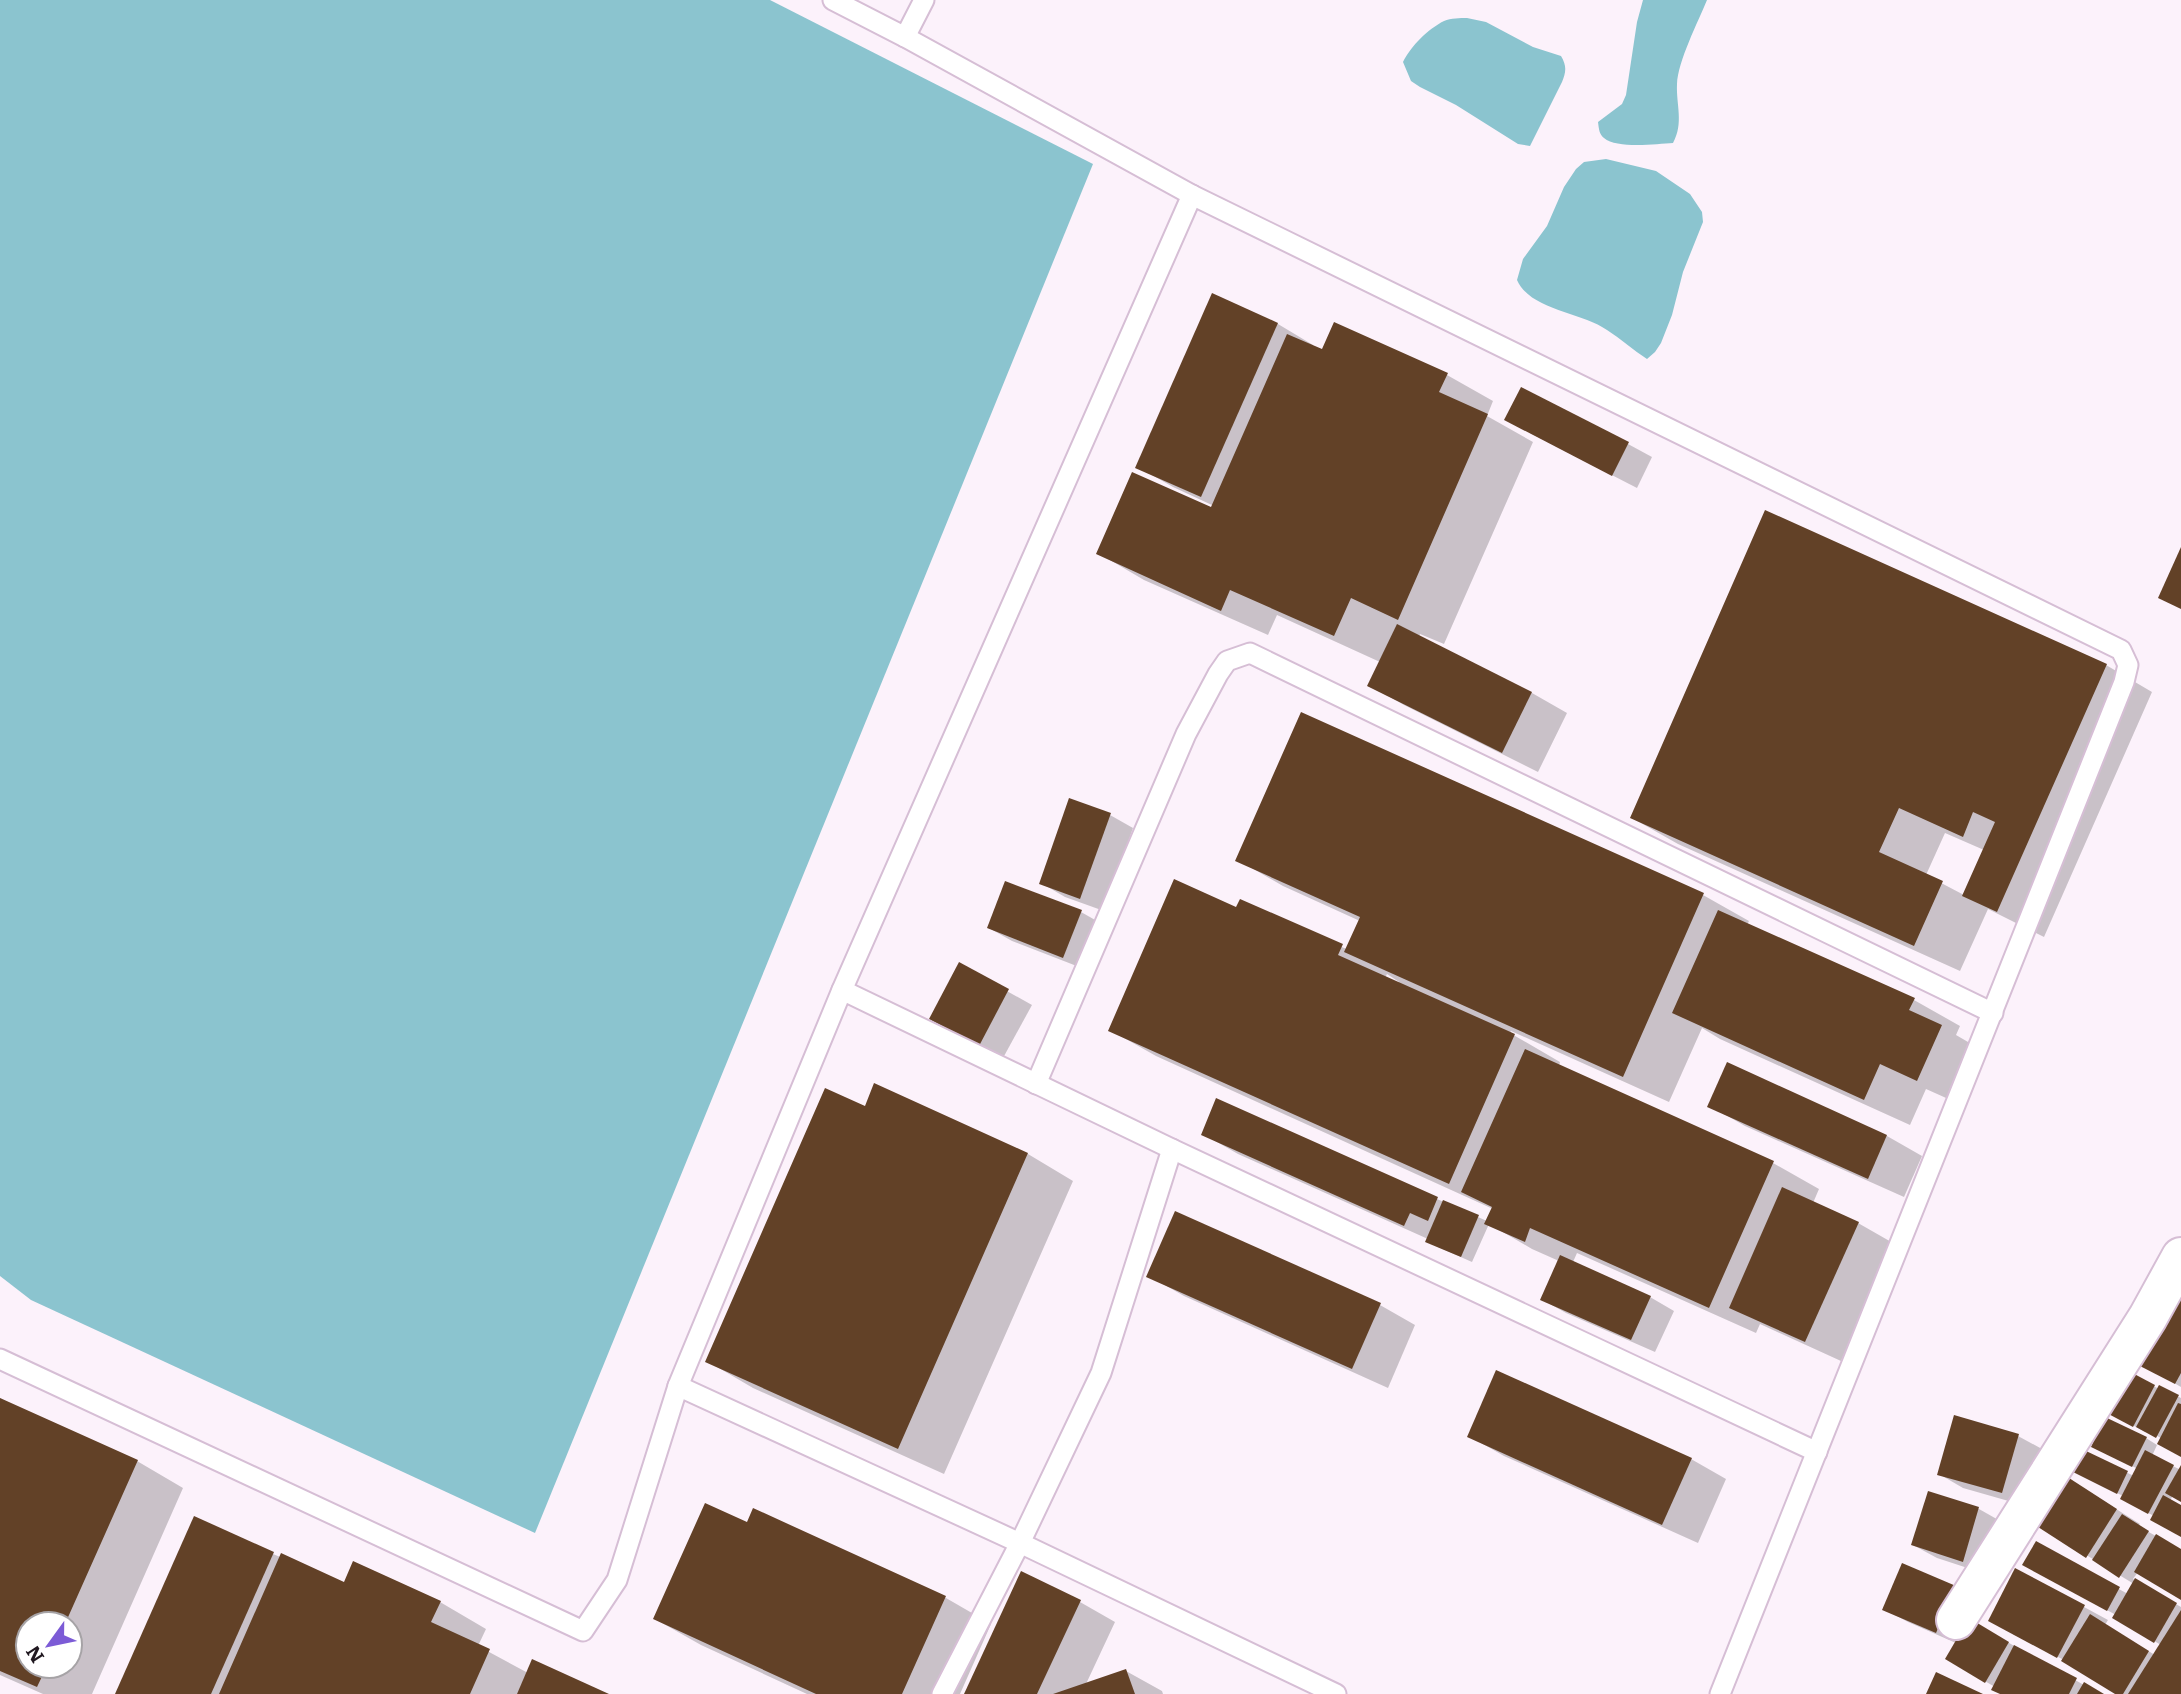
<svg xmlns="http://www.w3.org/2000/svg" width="2181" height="1694" font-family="Literata,serif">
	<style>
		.water { fill: #8bc4cf }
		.shadow { fill: #0003; fill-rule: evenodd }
		.building { fill: #624127 }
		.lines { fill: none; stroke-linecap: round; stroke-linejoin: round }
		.lane-casing { stroke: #d6bed5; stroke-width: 23 }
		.street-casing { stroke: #d6bed5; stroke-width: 42 }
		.lane { stroke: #fff; stroke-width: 19 }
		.street { stroke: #fff; stroke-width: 38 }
	</style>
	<rect width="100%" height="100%" fill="#fcf2fb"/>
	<g class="water">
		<path d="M0,0H770L1093,164L535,1533L31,1300L0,1276Z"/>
		<path d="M1643,0H1707C1698,22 1678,61 1677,84C1676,105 1684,123 1673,143C1656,144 1617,149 1604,138C1599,134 1599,129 1598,122L1622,104L1626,95L1637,22Z"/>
		<path d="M1467,18L1486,22L1533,47L1561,56C1567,66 1566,72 1562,82L1530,146L1518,144L1456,105L1420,87L1411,81L1403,62C1411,46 1428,29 1444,21C1451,18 1460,18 1467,18Z"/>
		<path d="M1606,159L1656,171L1690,194L1702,212L1703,222L1683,272L1672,315L1661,343L1655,352L1647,359C1633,350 1621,339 1607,330C1581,312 1530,310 1517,280L1523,259L1547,226L1564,187L1576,169L1584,162Z"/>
	</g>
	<g class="shadow">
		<path d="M1213,296L1278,324L1313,345L1312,347L1323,351L1447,375L1493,401L1487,416L1533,442L1444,644L1420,634L1419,637L1532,693L1567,713L1538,772L1404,705L1369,685L1380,662L1277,615L1268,635L1144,580L1098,553L1212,509L1214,506L1173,487L1138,467Z"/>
		<path d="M1530,433L1628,444L1652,457L1637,488Z"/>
		<path d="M2106,665L2152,692L2044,937L1988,909L1960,971L1678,844L1632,818ZM1945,833L1984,850L1964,895L1926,875Z"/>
		<path d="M1110,815L1133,828L1104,911L1065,897L1041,883Z"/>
		<path d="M1238,860L1703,895L1749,921L1747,925L1914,1000L1960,1026L1956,1035L1987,1053L1964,1106L1926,1089L1910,1125L1720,1039L1702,1028L1669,1102L1511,1031L1510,1033L1560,1062L1559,1066L1773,1163L1819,1189L1813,1203L1858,1223L1893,1243L1841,1361L1760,1324L1756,1333L1577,1253L1573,1262L1650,1297L1674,1311L1655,1352L1566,1313L1543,1300L1559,1261L1532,1249L1489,1224L1472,1262L1438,1247L1428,1239L1238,1154L1203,1134L1437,1199L1487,1221L1493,1209L1156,1056L1110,1030L1237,909L1347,949L1360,921L1283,886ZM1387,974L1399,982L1398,984L1385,978Z"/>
		<path d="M1081,912L1104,925L1087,970L1012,941L989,928Z"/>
		<path d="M960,965L1032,1005L1003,1058L955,1032Z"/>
		<path d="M1728,1065L1887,1136L1922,1156L1904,1197L1745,1126L1710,1106Z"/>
		<path d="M875,1086L1028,1154L1073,1181L944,1474L753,1388L707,1361L866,1108Z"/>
		<path d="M1176,1213L1380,1305L1415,1325L1388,1388L1184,1296L1149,1276Z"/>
		<path d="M2181,1296V1387L2141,1364Z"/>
		<path d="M2124,1370L2159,1389L2160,1387L2181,1398V1456L2161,1438L2149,1432H2145L2104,1409Z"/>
		<path d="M0,1398L15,1406L137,1461L183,1488L92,1694H43L0,1675ZM28,1624H70V1666H28Z"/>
		<path d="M1469,1436L1691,1459L1726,1479L1698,1543L1504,1456Z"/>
		<path d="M2018,1436L2042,1449L2026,1506L1963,1488L1939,1474Z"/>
		<path d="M2146,1438L2157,1445L2152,1456L2181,1470V1500L2173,1495L2170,1501L2181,1507V1536L2154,1516L2133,1505L2123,1496L2087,1478L2084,1452L2134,1476L2138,1469L2104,1452Z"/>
		<path d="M2070,1480L2140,1524L2138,1526L2181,1550V1598L2138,1572L2133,1579L2181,1607V1694H2118L2064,1660L2013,1634L2016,1570L2108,1620L2105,1625L2155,1655L2161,1645L2114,1617L2116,1615L2048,1578L2036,1544L2128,1594L2134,1584L2040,1527Z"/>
		<path d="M1929,1493L1979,1509L2002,1522L1986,1574L1937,1558L1913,1545Z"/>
		<path d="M754,1510L946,1598L991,1624L960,1694H807L701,1645L655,1619L748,1524Z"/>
		<path d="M273,1554L345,1584L440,1602L486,1629L478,1646L528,1673L605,1694H117Z"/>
		<path d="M1022,1573L1080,1602L1115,1622L1086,1684L1126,1671L1162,1691L1163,1694H966Z"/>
		<path d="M1884,1609L1970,1621L2100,1694H2002L1995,1687L1947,1659L1956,1643L1908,1622Z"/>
	</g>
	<g class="building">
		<path d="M1212,293L1278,323L1201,497L1135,468Z"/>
		<path d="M1334,322L1448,373L1439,392L1488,414L1398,620L1351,598L1334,636L1230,590L1221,611L1096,554L1132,472L1211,507L1287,334L1322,349Z"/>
		<path d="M1521,387L1629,442L1612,476L1504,420Z"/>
		<path d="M1765,510L2107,664L1997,912L1962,896L1995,822L1973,812L1963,837L1899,808L1879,852L1943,881L1914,946L1630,818Z"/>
		<path d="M2181,547V609L2158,598Z"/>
		<path d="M1397,624L1532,692L1502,753L1367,686Z"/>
		<path d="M1301,712L1704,893L1623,1077L1344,952L1360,917L1235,861Z"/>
		<path d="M1069,798L1111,813L1080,899L1039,884Z"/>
		<path d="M1174,879L1236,907L1240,899L1343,944L1338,955L1515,1034L1449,1184L1108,1031Z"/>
		<path d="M1005,881L1082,910L1063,958L987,928Z"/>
		<path d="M1718,910L1915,998L1909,1010L1942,1025L1917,1081L1880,1064L1864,1100L1672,1013Z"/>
		<path d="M959,962L1009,989L979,1046L929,1019Z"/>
		<path d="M1525,1049L1774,1161L1709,1308L1530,1228L1525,1242L1484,1224L1492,1207L1461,1192Z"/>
		<path d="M1727,1062L1887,1135L1868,1179L1707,1107Z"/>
		<path d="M874,1083L1028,1153L898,1449L705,1362L825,1088L865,1106Z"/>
		<path d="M1216,1098L1438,1197L1428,1221L1410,1213L1404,1226L1201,1135Z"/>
		<path d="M1782,1187L1859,1222L1805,1342L1729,1308Z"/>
		<path d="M1443,1200L1479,1215L1461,1257L1425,1242Z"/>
		<path d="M1175,1211L1381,1303L1352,1369L1146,1277Z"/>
		<path d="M1560,1255L1651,1296L1631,1340L1540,1300Z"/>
		<path d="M2181,1294V1373L2175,1384L2138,1365Z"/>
		<path d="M2123,1368L2155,1385L2133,1427L2101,1410Z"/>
		<path d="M1496,1370L1692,1458L1662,1525L1467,1437Z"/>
		<path d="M2159,1385L2179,1395L2156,1438L2136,1427Z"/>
		<path d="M0,1398L138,1460L65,1624H28V1666H47L37,1687L0,1671Z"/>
		<path d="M2178,1403L2181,1404V1457L2157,1444Z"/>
		<path d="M1954,1415L2019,1434L2002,1493L1937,1475Z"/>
		<path d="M2105,1417L2147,1437L2132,1467L2091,1447Z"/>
		<path d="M2084,1450L2128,1471L2117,1494L2073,1472Z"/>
		<path d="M2145,1450L2174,1465L2148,1514L2120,1499Z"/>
		<path d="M2181,1465V1502L2165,1493Z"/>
		<path d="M2069,1478L2117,1509L2086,1558L2038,1527Z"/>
		<path d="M1928,1491L1979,1507L1963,1562L1911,1545Z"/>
		<path d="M2163,1495L2181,1505V1537L2150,1520Z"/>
		<path d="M705,1503L747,1522L753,1508L946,1596L902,1694H816L653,1619Z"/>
		<path d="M2122,1514L2149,1531L2119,1578L2092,1560Z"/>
		<path d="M194,1516L274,1552L211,1694H115Z"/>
		<path d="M2156,1534L2181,1549V1600L2134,1572Z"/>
		<path d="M2036,1541L2120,1587L2107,1611L2022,1565Z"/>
		<path d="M281,1553L344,1582L353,1561L441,1601L431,1622L490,1649L470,1694H219Z"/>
		<path d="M1902,1563L1956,1586L1936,1633L1882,1610Z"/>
		<path d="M2015,1568L2085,1605L2057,1658L1988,1621Z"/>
		<path d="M1021,1571L1081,1600L1037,1694H964Z"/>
		<path d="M2135,1578L2177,1603L2154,1643L2112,1618Z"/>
		<path d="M2181,1610V1694H2128Z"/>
		<path d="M2090,1614L2149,1651L2123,1694H2115L2061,1661Z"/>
		<path d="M1969,1618L2009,1642L1985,1683L1945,1659Z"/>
		<path d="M2014,1645L2077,1678L2069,1694H2000L1991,1690Z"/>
		<path d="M532,1659L609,1694H517Z"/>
		<path d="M1126,1669L1135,1694H1053Z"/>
		<path d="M1936,1672L1983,1694H1926Z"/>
		<path d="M2084,1682L2104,1694H2077Z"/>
	</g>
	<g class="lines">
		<defs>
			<g id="lane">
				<path d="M833,0L905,37L1192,195L2121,650L2128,665L2124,682L1720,1694"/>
				<path d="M905,37L924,0"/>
				<path d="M842,990L1172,1149L1817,1452"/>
				<path d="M1036,1084L1186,734L1218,674L1227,661L1250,653L1993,1013"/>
				<path d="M0,1359L583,1631L617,1580L678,1386L842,990L1192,195"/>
				<path d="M678,1386L1020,1543L1336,1694"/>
				<path d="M942,1694L1020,1543L1101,1373L1172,1149"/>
			</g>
			<path id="street" d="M1956,1620L2148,1317L2181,1257"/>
		</defs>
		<use href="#lane" class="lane-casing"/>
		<use href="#street" class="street-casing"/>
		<use href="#lane" class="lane"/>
		<use href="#street" class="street"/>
	</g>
	<g transform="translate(49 1645) rotate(237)"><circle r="33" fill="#ffffff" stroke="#a6a3a6" stroke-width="2"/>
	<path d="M0-5L12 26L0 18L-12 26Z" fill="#7c5bd6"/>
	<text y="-10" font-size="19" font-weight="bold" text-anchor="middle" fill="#201820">N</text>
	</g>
</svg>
